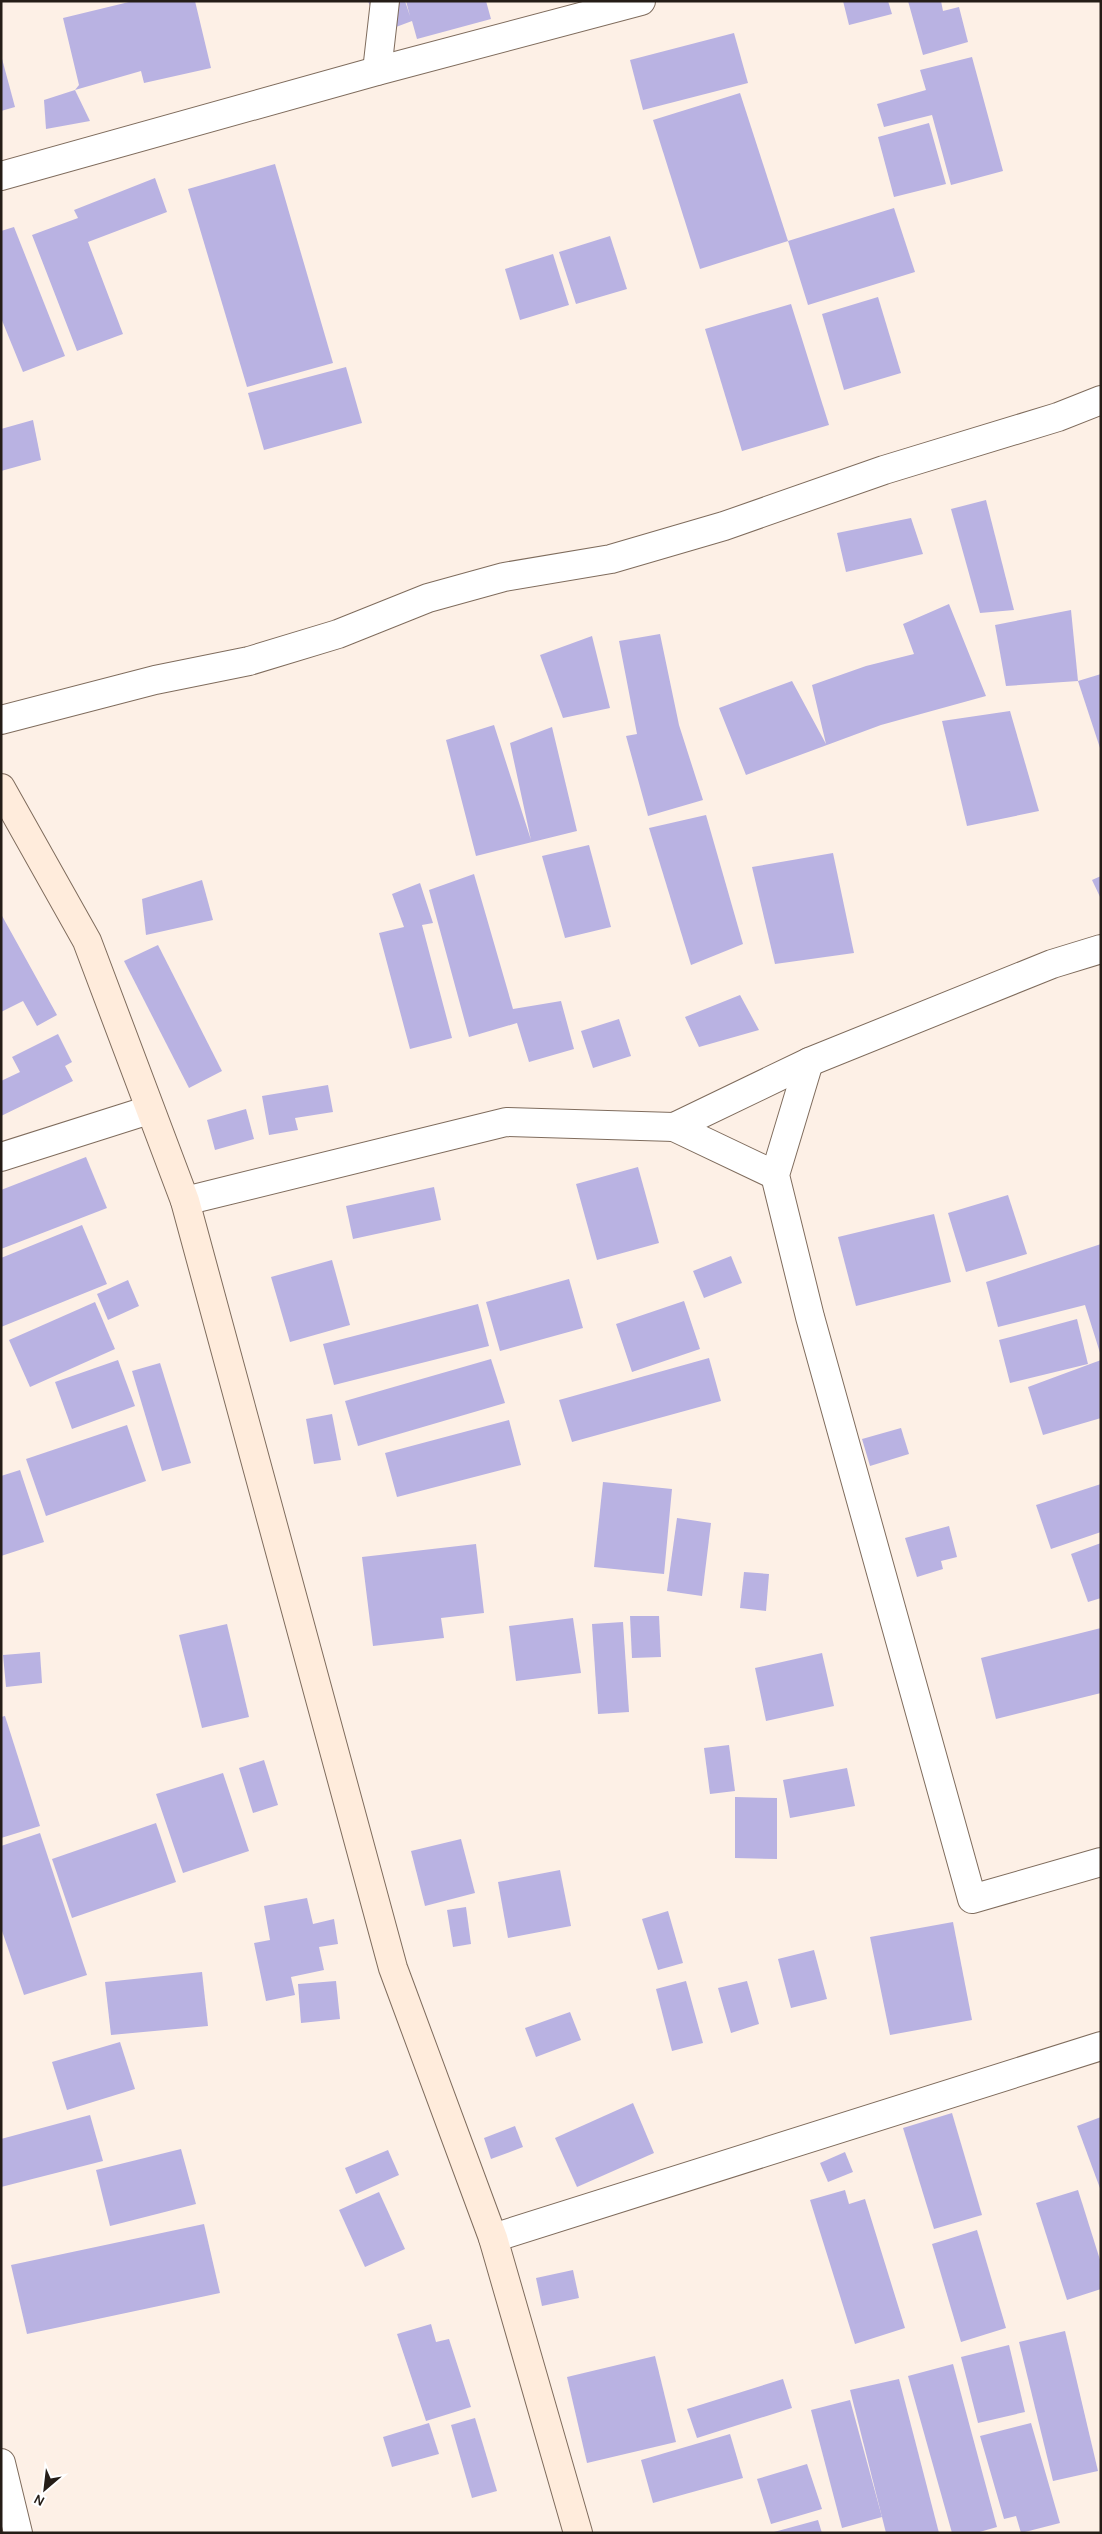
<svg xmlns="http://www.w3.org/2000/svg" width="1102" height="2534" font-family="Karla,sans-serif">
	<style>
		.building { fill: #b9b2e2 }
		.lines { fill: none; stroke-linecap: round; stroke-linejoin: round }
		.street-casing { stroke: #7f6c5d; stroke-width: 30 }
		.secondary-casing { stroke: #7f6c5d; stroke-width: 30 }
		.street { stroke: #fff; stroke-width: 28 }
		.secondary { stroke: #ffecdc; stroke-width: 28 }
	</style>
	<rect width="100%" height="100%" fill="#fdf0e6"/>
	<g class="building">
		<path d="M133,1H195L211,68L144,83L141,71L75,90L79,85L63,18Z"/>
		<path d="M368,1H405L410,16L406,1H486L491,19L417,39L412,21L380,33Z"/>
		<path d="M843,1H888L892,14L849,25Z"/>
		<path d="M908,1H941L943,11L959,7L968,42L923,55Z"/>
		<path d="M734,33L748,83L643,110L630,60Z"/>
		<path d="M1,55L15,107L1,111Z"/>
		<path d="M972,57L1003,171L951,185L932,115L884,127L877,104L926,90L920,70Z"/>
		<path d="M75,90L90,121L46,129L44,100Z"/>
		<path d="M740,93L788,241L700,269L653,120Z"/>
		<path d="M929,123L946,184L894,197L878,137Z"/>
		<path d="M275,164L333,363L247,387L188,189Z"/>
		<path d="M155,178L167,212L88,242L123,334L77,351L32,235L78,218L74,210Z"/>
		<path d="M894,208L915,272L808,305L788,241Z"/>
		<path d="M14,227L65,356L23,372L1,318V231Z"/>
		<path d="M610,236L627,289L576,304L559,252Z"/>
		<path d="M553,254L569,305L520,320L505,269Z"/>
		<path d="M878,297L901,373L844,390L822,314Z"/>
		<path d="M791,304L829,425L742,451L705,329Z"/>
		<path d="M346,367L362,423L264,450L248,393Z"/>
		<path d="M33,420L41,460L1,471V429Z"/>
		<path d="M986,500L1014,610L980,613L951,509Z"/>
		<path d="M911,518L923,554L846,572L837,533Z"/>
		<path d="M949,604L986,696L881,725L746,775L719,708L792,681L826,744L812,685L866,666L914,654L903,624Z"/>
		<path d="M1071,610L1078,681L1006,686L995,625Z"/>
		<path d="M660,634L679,725L703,800L648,816L626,736L637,734L619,641Z"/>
		<path d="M592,636L610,708L563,718L540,655Z"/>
		<path d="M1101,674V748H1100L1078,681Z"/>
		<path d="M1010,711L1039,811L967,826L942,721Z"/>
		<path d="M494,725L531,840L510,743L552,727L577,831L476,856L446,740Z"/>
		<path d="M706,815L743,944L691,965L649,828Z"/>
		<path d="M589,845L611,927L565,938L542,856Z"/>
		<path d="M833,853L854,953L775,964L752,867Z"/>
		<path d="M474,874L513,1009L561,1001L574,1049L529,1062L517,1023L469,1037L429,890Z"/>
		<path d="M1101,876V899L1092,880Z"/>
		<path d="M202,880L213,920L146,935L142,899Z"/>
		<path d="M420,883L433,923L422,925L452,1038L410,1049L379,933L404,927L392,894Z"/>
		<path d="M1,914L57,1015L37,1026L23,1001L1,1012Z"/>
		<path d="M158,945L222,1071L189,1088L124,961Z"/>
		<path d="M740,995L759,1030L699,1047L685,1017Z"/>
		<path d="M619,1019L631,1056L593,1068L581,1031Z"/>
		<path d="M58,1034L72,1062L65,1066L73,1081L1,1116V1081L20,1072L12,1057Z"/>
		<path d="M328,1085L333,1112L295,1118L298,1130L269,1135L262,1096Z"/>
		<path d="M246,1109L254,1139L215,1150L207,1120Z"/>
		<path d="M86,1157L107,1208L1,1249V1190Z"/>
		<path d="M638,1167L659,1243L597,1260L576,1184Z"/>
		<path d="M434,1187L441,1220L353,1239L346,1206Z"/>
		<path d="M1008,1195L1027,1254L966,1272L948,1213Z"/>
		<path d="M934,1214L951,1282L856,1306L838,1237Z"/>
		<path d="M82,1225L107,1284L1,1327V1258Z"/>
		<path d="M1101,1244V1356L1085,1305L998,1327L986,1282Z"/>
		<path d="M731,1256L742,1283L704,1298L693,1271Z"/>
		<path d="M332,1260L350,1325L290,1342L271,1277Z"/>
		<path d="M569,1279L583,1328L500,1351L486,1302Z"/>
		<path d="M128,1280L139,1306L108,1320L97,1294Z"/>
		<path d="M684,1301L700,1349L632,1372L616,1324Z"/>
		<path d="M95,1302L115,1349L30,1387L9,1340Z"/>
		<path d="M478,1304L489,1346L334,1385L323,1344Z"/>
		<path d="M1077,1319L1088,1364L1010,1383L999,1340Z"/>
		<path d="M709,1358L721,1401L572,1442L559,1400Z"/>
		<path d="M491,1359L505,1403L358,1446L345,1401Z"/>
		<path d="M118,1360L135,1406L72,1429L55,1382Z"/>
		<path d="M1101,1360V1418L1043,1435L1028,1387Z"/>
		<path d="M160,1363L191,1463L162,1471L132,1371Z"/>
		<path d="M332,1414L341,1460L314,1464L306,1419Z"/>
		<path d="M509,1420L521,1465L397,1497L385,1453Z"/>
		<path d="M127,1425L146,1481L46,1516L26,1459Z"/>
		<path d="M901,1428L909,1454L870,1466L862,1439Z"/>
		<path d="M20,1470L44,1542L1,1556V1476Z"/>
		<path d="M603,1482L672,1489L664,1574L594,1567Z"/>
		<path d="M1101,1484V1532L1051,1549L1036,1505Z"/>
		<path d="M677,1518L711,1523L702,1596L667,1591Z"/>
		<path d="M949,1526L957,1557L941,1561L943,1569L917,1577L905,1538Z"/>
		<path d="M1101,1543V1598L1088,1602L1071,1554Z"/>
		<path d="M476,1544L484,1613L441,1618L444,1638L373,1646L362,1557Z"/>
		<path d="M744,1572L769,1574L766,1611L740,1608Z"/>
		<path d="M630,1616H659L661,1657L632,1658Z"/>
		<path d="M573,1618L581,1673L516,1681L509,1626Z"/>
		<path d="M623,1622L629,1712L598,1714L592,1624Z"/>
		<path d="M227,1624L249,1717L202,1728L179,1635Z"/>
		<path d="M1101,1628V1693L996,1719L981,1658Z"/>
		<path d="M40,1652L42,1683L6,1687L3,1655Z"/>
		<path d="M822,1653L834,1706L766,1721L755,1668Z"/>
		<path d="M5,1716L40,1826L1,1838V1717Z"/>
		<path d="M729,1745L735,1791L710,1794L704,1748Z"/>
		<path d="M264,1760L278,1805L253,1813L239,1768Z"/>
		<path d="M847,1768L855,1806L790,1818L783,1780Z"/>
		<path d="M223,1773L249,1851L183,1873L156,1794Z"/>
		<path d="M735,1797L777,1798V1859L735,1858Z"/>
		<path d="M156,1823L176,1882L72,1918L52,1859Z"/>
		<path d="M40,1833L87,1975L24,1995L1,1928V1846Z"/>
		<path d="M461,1839L475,1893L425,1906L411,1851Z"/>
		<path d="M560,1870L571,1926L508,1938L498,1882Z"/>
		<path d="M307,1898L313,1924L334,1919L338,1944L319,1947L324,1970L291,1977L295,1995L266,2001L254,1943L270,1940L264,1906Z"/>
		<path d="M466,1907L471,1944L453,1947L447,1910Z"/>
		<path d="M668,1911L683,1963L658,1970L642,1919Z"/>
		<path d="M953,1922L972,2020L890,2035L870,1937Z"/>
		<path d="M814,1950L827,1999L791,2008L778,1959Z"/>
		<path d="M202,1972L208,2026L111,2035L105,1982Z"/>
		<path d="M336,1981L340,2019L301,2023L298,1984Z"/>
		<path d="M686,1981L703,2043L672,2051L656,1989Z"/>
		<path d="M747,1981L759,2024L731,2033L718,1988Z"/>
		<path d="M570,2012L581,2040L536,2057L525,2028Z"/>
		<path d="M120,2042L135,2089L67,2110L52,2062Z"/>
		<path d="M633,2103L654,2153L577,2187L555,2138Z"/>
		<path d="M952,2113L982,2215L934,2229L903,2128Z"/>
		<path d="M90,2115L103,2161L1,2187V2139Z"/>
		<path d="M1101,2117V2191L1077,2126Z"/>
		<path d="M515,2126L523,2147L491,2159L484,2138Z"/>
		<path d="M181,2149L196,2204L110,2226L96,2170Z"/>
		<path d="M388,2150L399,2175L356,2194L345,2168Z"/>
		<path d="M845,2152L853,2172L828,2182L820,2163Z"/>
		<path d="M845,2190L849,2204L865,2199L905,2328L855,2344L810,2200Z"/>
		<path d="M1078,2190L1101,2263V2289L1067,2300L1036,2203Z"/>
		<path d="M379,2192L405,2249L365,2267L339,2210Z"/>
		<path d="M204,2224L220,2293L27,2334L11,2265Z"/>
		<path d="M977,2230L1006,2328L961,2342L932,2244Z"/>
		<path d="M573,2270L579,2298L542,2306L536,2278Z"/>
		<path d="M431,2324L436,2342L449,2339L471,2407L426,2421L397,2334Z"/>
		<path d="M1065,2331L1098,2471L1053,2481L1019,2342Z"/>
		<path d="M1009,2345L1025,2412L978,2423L961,2357Z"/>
		<path d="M655,2356L676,2442L587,2463L567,2377Z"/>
		<path d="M953,2364L997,2527L976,2533H952L908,2376Z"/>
		<path d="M783,2379L792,2408L697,2438L687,2409Z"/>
		<path d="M899,2379L939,2533H886L850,2390Z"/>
		<path d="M850,2400L882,2517L842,2528L811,2410Z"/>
		<path d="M475,2418L497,2491L472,2498L451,2425Z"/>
		<path d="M429,2423L439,2454L392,2467L383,2437Z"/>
		<path d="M1031,2423L1060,2523L1021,2533L1016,2516L1004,2519L980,2436Z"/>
		<path d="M730,2434L743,2478L653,2503L641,2460Z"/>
		<path d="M807,2464L822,2509L771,2524L757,2479Z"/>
		<path d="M818,2520L822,2533H774V2532Z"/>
	</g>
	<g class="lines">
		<defs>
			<g id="street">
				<path d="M377,71L385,1"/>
				<path d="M1,176L377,71L641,1"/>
				<path d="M1,720L155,680L249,661L338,634L428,598L504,577L611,559L724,526L884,470L1058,417L1101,400"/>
				<path d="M809,1062L775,1175L810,1317L972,1899L1101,1862"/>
				<path d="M674,1127L775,1175"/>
				<path d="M1,1157L149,1110"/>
				<path d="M185,1201L506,1122L674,1127L809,1062L1052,964L1101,949"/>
				<path d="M493,2238L1101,2046"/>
				<path d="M1,2463L18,2533"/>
			</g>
			<path id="secondary" d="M1,788L87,941L185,1201L393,1968L493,2238L578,2533"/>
		</defs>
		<use href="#street" class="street-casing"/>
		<use href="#secondary" class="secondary-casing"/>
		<use href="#street" class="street"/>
		<use href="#secondary" class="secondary"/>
	</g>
	<rect width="1102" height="2534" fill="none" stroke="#251d17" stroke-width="5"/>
	<g transform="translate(45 2489) rotate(208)" stroke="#ffffff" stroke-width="4" paint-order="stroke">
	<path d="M0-4L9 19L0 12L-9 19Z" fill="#251d17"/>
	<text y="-8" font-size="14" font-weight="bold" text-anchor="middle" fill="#251d17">N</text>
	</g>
</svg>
